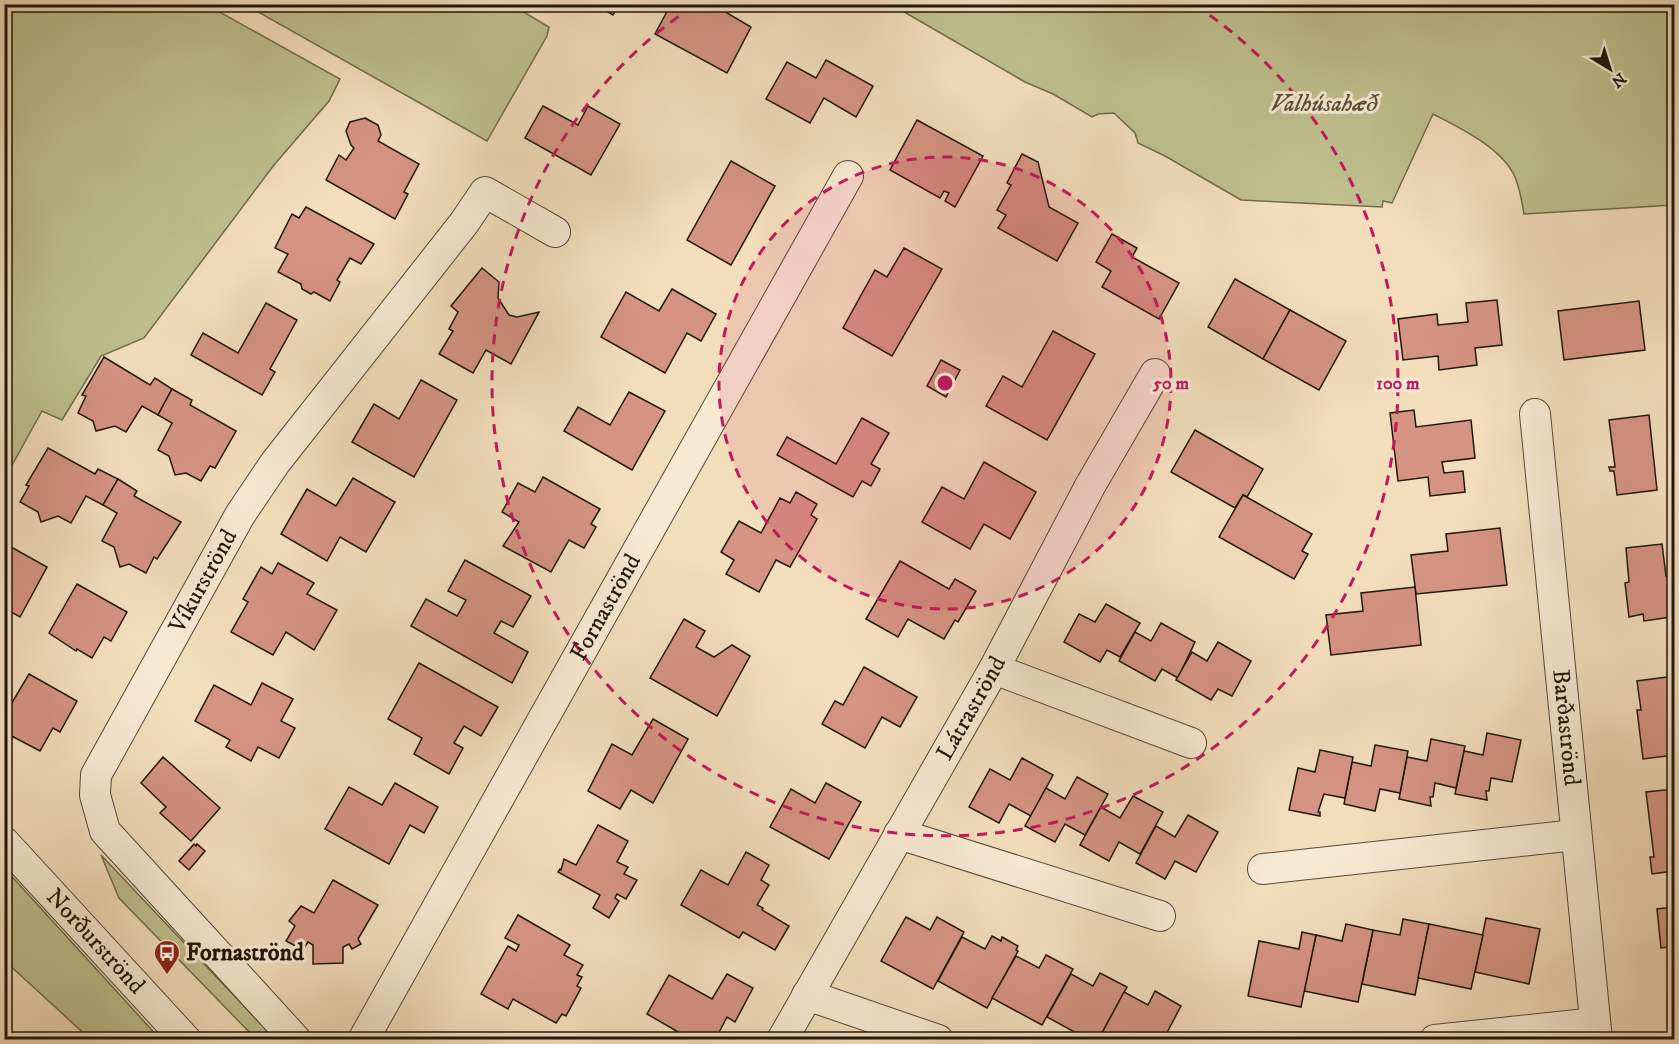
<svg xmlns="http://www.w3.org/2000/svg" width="1679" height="1044" font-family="'IM FELL DW Pica',serif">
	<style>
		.green { fill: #bfc08e; stroke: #6f6c4d; stroke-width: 1.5 }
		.building { fill: #d59482; stroke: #1f170c; stroke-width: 1.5 }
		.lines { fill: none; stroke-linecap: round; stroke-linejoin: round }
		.minor-casing { stroke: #544938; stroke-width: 32 }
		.minor { stroke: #f7ead3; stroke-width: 30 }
		.ring { fill: none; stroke: #c2185b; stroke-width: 3; stroke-dasharray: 10 8 }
		.labels { text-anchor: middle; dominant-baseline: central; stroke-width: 6; stroke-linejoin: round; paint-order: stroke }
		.park-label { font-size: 24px; font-style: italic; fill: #57523a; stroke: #f7ead3 }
		.street-label { font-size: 24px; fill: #1f170c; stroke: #f7ead3 }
		.poi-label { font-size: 24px; font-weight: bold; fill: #1f170c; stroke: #f7ead3; text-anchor: start }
		.centre { fill: #c2185b; stroke: #f7ead3; stroke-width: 3 }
		.ring-label { font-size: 18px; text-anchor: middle; font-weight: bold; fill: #c2185b; stroke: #f7ead3; stroke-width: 6; stroke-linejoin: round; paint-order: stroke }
	</style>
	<rect width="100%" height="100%" fill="#f3debc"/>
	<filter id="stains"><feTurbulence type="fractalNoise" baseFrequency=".00333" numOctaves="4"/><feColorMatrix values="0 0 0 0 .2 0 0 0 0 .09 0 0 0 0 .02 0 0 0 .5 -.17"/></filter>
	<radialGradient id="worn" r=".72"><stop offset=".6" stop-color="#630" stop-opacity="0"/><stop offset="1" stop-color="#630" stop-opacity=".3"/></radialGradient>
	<g class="green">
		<path d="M5,4L207,5L340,79L329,101L274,165L144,338L101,356L62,420L42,411L5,478Z"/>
		<path d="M246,5H512L549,27L547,36L487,141Z"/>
		<path d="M892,5H1674V205L1524,214C1522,202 1520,189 1515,177C1502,148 1460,128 1433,114L1392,203L1383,201L1382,207L1241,200L1165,156L1138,143L1135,133L1114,113L1098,114L1092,117L1053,94L1025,82Z"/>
		<path d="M101,855L275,1039H256L119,898Z"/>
		<path d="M5,869L160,1039H90L5,961Z"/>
	</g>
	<g class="building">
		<path d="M594,4H619L613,15Z"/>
		<path d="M671,4H712L751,27L727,73L655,34Z"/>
		<path d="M826,60L873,86L856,117L824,98L810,123L766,99L787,62L816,78Z"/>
		<path d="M543,106L578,125L588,106L620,124L591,175L525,138Z"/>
		<path d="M365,118L378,125L381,135L378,141L419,164L404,192L408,194L395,219L326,180L339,155L346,160L354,148L351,145L346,131L350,122Z"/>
		<path d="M917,120L983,156L955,207L945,201L949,193L944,191L940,198L890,170Z"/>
		<path d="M1022,154L1038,162L1049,207L1078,223L1057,261L998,228L1006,215L997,210L1011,185L1007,183Z"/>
		<path d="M731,161L775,186L731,265L687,240Z"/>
		<path d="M306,207L374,244L361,264L350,258L337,280L340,282L330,301L314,292L311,294L302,289L301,284L278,272L288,254L275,248L292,214L299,218Z"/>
		<path d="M1112,234L1137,248L1132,257L1179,283L1159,319L1102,287L1111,271L1096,262Z"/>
		<path d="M904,248L942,269L892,356L843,328L875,270L887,277Z"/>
		<path d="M482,268L499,282L498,298L509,315L517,317L539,312L511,364L486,350L473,373L439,354L453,331L449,329L458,312L451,306Z"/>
		<path d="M1235,279L1290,310L1263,359L1208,327Z"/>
		<path d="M672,289L716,314L701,341L687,333L665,373L601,337L626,292L659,311Z"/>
		<path d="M1497,300L1502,345L1475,348L1477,365L1439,370L1438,356L1403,360L1398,319L1437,314L1438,325L1468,322L1466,303Z"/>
		<path d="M1639,301L1645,350L1564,360L1558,311Z"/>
		<path d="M266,303L297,320L270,369L275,372L262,395L191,355L203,333L238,353Z"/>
		<path d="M1290,310L1346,341L1319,390L1263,359Z"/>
		<path d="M1053,331L1095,354L1047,440L986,406L1003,376L1022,387Z"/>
		<path d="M104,357L150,385L155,378L172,389L158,415L142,406L126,432L115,426L96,431L93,421L78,413L86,396L82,395Z"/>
		<path d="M941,360L960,370L946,397L927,386Z"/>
		<path d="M421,380L457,400L414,477L352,442L374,404L399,419Z"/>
		<path d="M172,389L192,400L190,405L236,431L215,468L210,466L201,481L186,473L175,475L169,456L158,450L172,423L158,415Z"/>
		<path d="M629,392L665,411L632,470L564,431L578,407L610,425Z"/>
		<path d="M1414,410L1416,427L1471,420L1475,458L1442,462L1444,473L1463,471L1465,492L1430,496L1428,477L1398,481L1390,413Z"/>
		<path d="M1649,415L1657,490L1617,495L1614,471H1610L1609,467H1615L1609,420Z"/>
		<path d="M862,418L889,433L871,464L880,469L871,486L862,481L853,497L777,455L787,437L836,464Z"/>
		<path d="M1195,430L1263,469L1247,497L1243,495L1235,508L1171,472Z"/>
		<path d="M48,448L95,474L98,469L118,479L103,505L86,496L71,523L58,516L41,522L38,512L20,502L29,486L26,485Z"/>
		<path d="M984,462L1036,492L1010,539L984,524L970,549L922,522L942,487L964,499Z"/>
		<path d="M543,477L600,509L591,524L596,527L584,548L569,540L551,572L503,546L519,522L502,512L518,483L535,492Z"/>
		<path d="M353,478L395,502L366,552L340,537L327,561L281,534L307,489L336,506Z"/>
		<path d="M118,479L137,491L134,496L181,522L157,559L154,557L146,573L129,564L120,567L114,547L102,541L117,513L103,505Z"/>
		<path d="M796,492L817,504L811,515L817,519L790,567L776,560L759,592L726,574L734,560L721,552L739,521L761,533L780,498L790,503Z"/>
		<path d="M1243,495L1312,534L1302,551L1308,554L1294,579L1219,537Z"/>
		<path d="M1500,528L1507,585L1416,594L1411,555L1448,551L1446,534Z"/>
		<path d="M4,543L47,567L20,617L4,608Z"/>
		<path d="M1662,544L1666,576L1674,575V612L1671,613V617L1644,621L1643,614L1629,617L1625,583L1629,582L1626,548Z"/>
		<path d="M465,560L531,596L513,627L501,621L494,633L528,652L512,683L411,626L426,599L457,616L466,600L448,591Z"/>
		<path d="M900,561L949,589L955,579L976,591L958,622L955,620L944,639L908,619L898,637L866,619Z"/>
		<path d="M278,563L314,583L307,594L337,610L314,650L286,632L273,655L231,632L248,602L243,599L261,567L272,574Z"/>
		<path d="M77,584L127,612L111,641L104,637L92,658L77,649L76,651L49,633Z"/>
		<path d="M1415,587L1421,645L1331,655L1326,615L1363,611L1361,593Z"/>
		<path d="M1106,604L1140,623L1120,657L1107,650L1100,662L1064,642L1079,614L1095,622Z"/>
		<path d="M684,619L705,631L696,647L714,657L732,645L750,656L717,716L650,678Z"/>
		<path d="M1161,623L1195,642L1178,678L1162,669L1155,681L1119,661L1135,632L1151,641Z"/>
		<path d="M1218,642L1251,661L1232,696L1218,689L1211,700L1176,680L1192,652L1207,661Z"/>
		<path d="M419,663L498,707L481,736L464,726L454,743L463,748L449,774L414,754L422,738L388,719Z"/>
		<path d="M864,667L917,697L900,727L882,717L865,748L822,724L835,701L843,705Z"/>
		<path d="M29,674L77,701L60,732L53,728L40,751L4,732V716Z"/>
		<path d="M1674,676V755L1643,759L1637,710H1641L1637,681Z"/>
		<path d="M262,683L293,699L281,721L295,728L279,758L258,747L251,761L226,747L230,740L195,721L214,685L251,705Z"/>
		<path d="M653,719L688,739L653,803L631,790L620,809L588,791L612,744L632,755Z"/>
		<path d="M1487,733L1521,740L1512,782L1491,778L1489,791H1486L1487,800L1455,794L1464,751L1483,755Z"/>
		<path d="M1431,739L1465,746L1456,788L1435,783L1433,797H1430L1431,806L1399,799L1407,757L1427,761Z"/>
		<path d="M1375,745L1408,751L1400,793L1380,789L1375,811L1344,804L1352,762L1371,766Z"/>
		<path d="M1320,750L1353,757L1345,798L1324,794L1318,812H1320V816L1289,810L1298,768L1315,772Z"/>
		<path d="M163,757L220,808L191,841L160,813L166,807L141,783Z"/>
		<path d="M1022,758L1053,775L1031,816L1009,804L999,823L969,807L990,769L1010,780Z"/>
		<path d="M1077,777L1108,794L1085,835L1065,824L1055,842L1025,826L1046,788L1065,799Z"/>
		<path d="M395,783L438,807L424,833L410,825L389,864L325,829L349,787L382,805Z"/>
		<path d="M826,783L861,802L829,859L770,827L791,789L815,803Z"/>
		<path d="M1674,789V871L1652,874L1650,857H1654L1646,792Z"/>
		<path d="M1133,796L1163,812L1140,854L1119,842L1109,861L1080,845L1101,807L1120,818Z"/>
		<path d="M1188,815L1218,832L1196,872L1175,861L1165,879L1136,863L1156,826L1175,837Z"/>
		<path d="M598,825L628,841L617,862L628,867L624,874L637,880L626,899L617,894L615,898L619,901L609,918L593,908L600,895L558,872L560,869L561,870L564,859L576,865Z"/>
		<path d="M194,844L196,846L197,844L205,851L189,870L179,861Z"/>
		<path d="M746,852L769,865L761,880L769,885L757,905L763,908L762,910L789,926L775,950L743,932L739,938L681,905L701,870L728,885Z"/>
		<path d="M333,880L378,905L358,939L361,944L352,949L349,944L343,947V963L313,964V945L308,942L303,950L286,941L295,926L289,921L301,906L314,913Z"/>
		<path d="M1674,907V946L1661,948L1657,909Z"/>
		<path d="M518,915L570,945L564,955L583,965L577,975L582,977L577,986L581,988L566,1016L562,1014L556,1023L513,999L508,1009L481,994L508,946L516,951L519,945L505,938Z"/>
		<path d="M906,917L930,930L937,917L964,932L933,989L881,961Z"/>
		<path d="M1486,918L1540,929L1529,984L1475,972Z"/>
		<path d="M1403,919L1429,924L1415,995L1362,984L1373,930L1400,935Z"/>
		<path d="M1346,924L1373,930L1358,1002L1304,991L1316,935L1342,941Z"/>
		<path d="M1429,924L1483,935L1471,989L1418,978Z"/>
		<path d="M1302,932L1316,935L1301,1007L1248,996L1259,941L1299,949Z"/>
		<path d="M992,936L1001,941L1002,937L1018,946L1016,950L1018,951L987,1008L938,981L962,937L985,949Z"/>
		<path d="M1046,955L1073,969L1042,1025L992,998L1016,956L1039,968Z"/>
		<path d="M1100,973L1127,987L1098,1040H1089L1047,1017L1071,974L1093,986Z"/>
		<path d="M727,974L753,988L735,1022L727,1017L715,1040H692L647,1014L669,975L712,999Z"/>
		<path d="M1155,991L1181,1006L1163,1040H1109L1101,1035L1124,992L1148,1005Z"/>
	</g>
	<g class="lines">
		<defs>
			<g id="minor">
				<path id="s1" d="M1535,414L1597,1040"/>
				<path d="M994,669L1191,743"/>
				<path d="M899,834L1160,916"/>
				<path id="s2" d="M4,842L186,1040"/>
				<path d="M1263,869L1575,835"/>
				<path d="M807,995L938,1040"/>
				<path id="s3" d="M296,1040L105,831L95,795L96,775L240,515L275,463L464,223L485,192L555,232"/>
				<path id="s4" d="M363,1040L848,176"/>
				<path id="s5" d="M782,1040L994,669L1090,486L1155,374"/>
				<path d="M1435,1040L1595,1023"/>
			</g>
		</defs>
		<use href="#minor" class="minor-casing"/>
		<use href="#minor" class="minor"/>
	</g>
	<circle cx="945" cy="383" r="226" fill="#c2185b" fill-opacity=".12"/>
	<g class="ring">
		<circle cx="945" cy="383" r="226"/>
		<path d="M1195 5A453 453 0 1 1 695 5"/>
	</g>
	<defs>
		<symbol id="bus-pin" viewBox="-11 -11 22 30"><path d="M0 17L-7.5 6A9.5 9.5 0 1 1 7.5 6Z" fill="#8f2418" stroke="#f7ead3"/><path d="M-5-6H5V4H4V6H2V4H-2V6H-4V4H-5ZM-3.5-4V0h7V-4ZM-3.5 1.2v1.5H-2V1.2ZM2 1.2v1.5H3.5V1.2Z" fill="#fff"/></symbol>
	</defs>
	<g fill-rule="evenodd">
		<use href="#bus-pin" x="152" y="938" width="30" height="40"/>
	</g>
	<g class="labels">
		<g class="park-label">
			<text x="1324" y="104">Valhúsahæð</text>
		</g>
		<g class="street-label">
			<text stroke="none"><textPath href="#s3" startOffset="562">Víkurströnd</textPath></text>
			<text stroke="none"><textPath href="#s4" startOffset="496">Fornaströnd</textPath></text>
			<text stroke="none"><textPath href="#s5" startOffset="382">Látraströnd</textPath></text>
			<text stroke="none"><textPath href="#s1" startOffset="315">Barðaströnd</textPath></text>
			<text stroke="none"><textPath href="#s2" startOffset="135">Norðurströnd</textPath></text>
		</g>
		<g class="poi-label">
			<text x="186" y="953">Fornaströnd</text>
		</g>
	</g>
	<circle cx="945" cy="383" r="9" class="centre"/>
	<g class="ring-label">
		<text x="1171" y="389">50 m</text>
		<text x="1398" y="389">100 m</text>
	</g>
	<rect width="1679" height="1044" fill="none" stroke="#f3debc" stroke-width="24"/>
	<rect x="6" y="6" width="1667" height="1032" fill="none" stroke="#1f170c" stroke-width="3"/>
	<rect x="12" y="12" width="1655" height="1020" fill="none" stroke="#1f170c" stroke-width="1.5"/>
	<g transform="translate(1610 69) rotate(142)" stroke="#f7ead3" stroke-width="4.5" paint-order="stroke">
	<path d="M0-4.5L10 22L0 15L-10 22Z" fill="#1f170c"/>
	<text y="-9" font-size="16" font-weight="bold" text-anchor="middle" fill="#1f170c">N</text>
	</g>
	<rect width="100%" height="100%" filter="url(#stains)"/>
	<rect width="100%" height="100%" fill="url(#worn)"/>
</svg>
